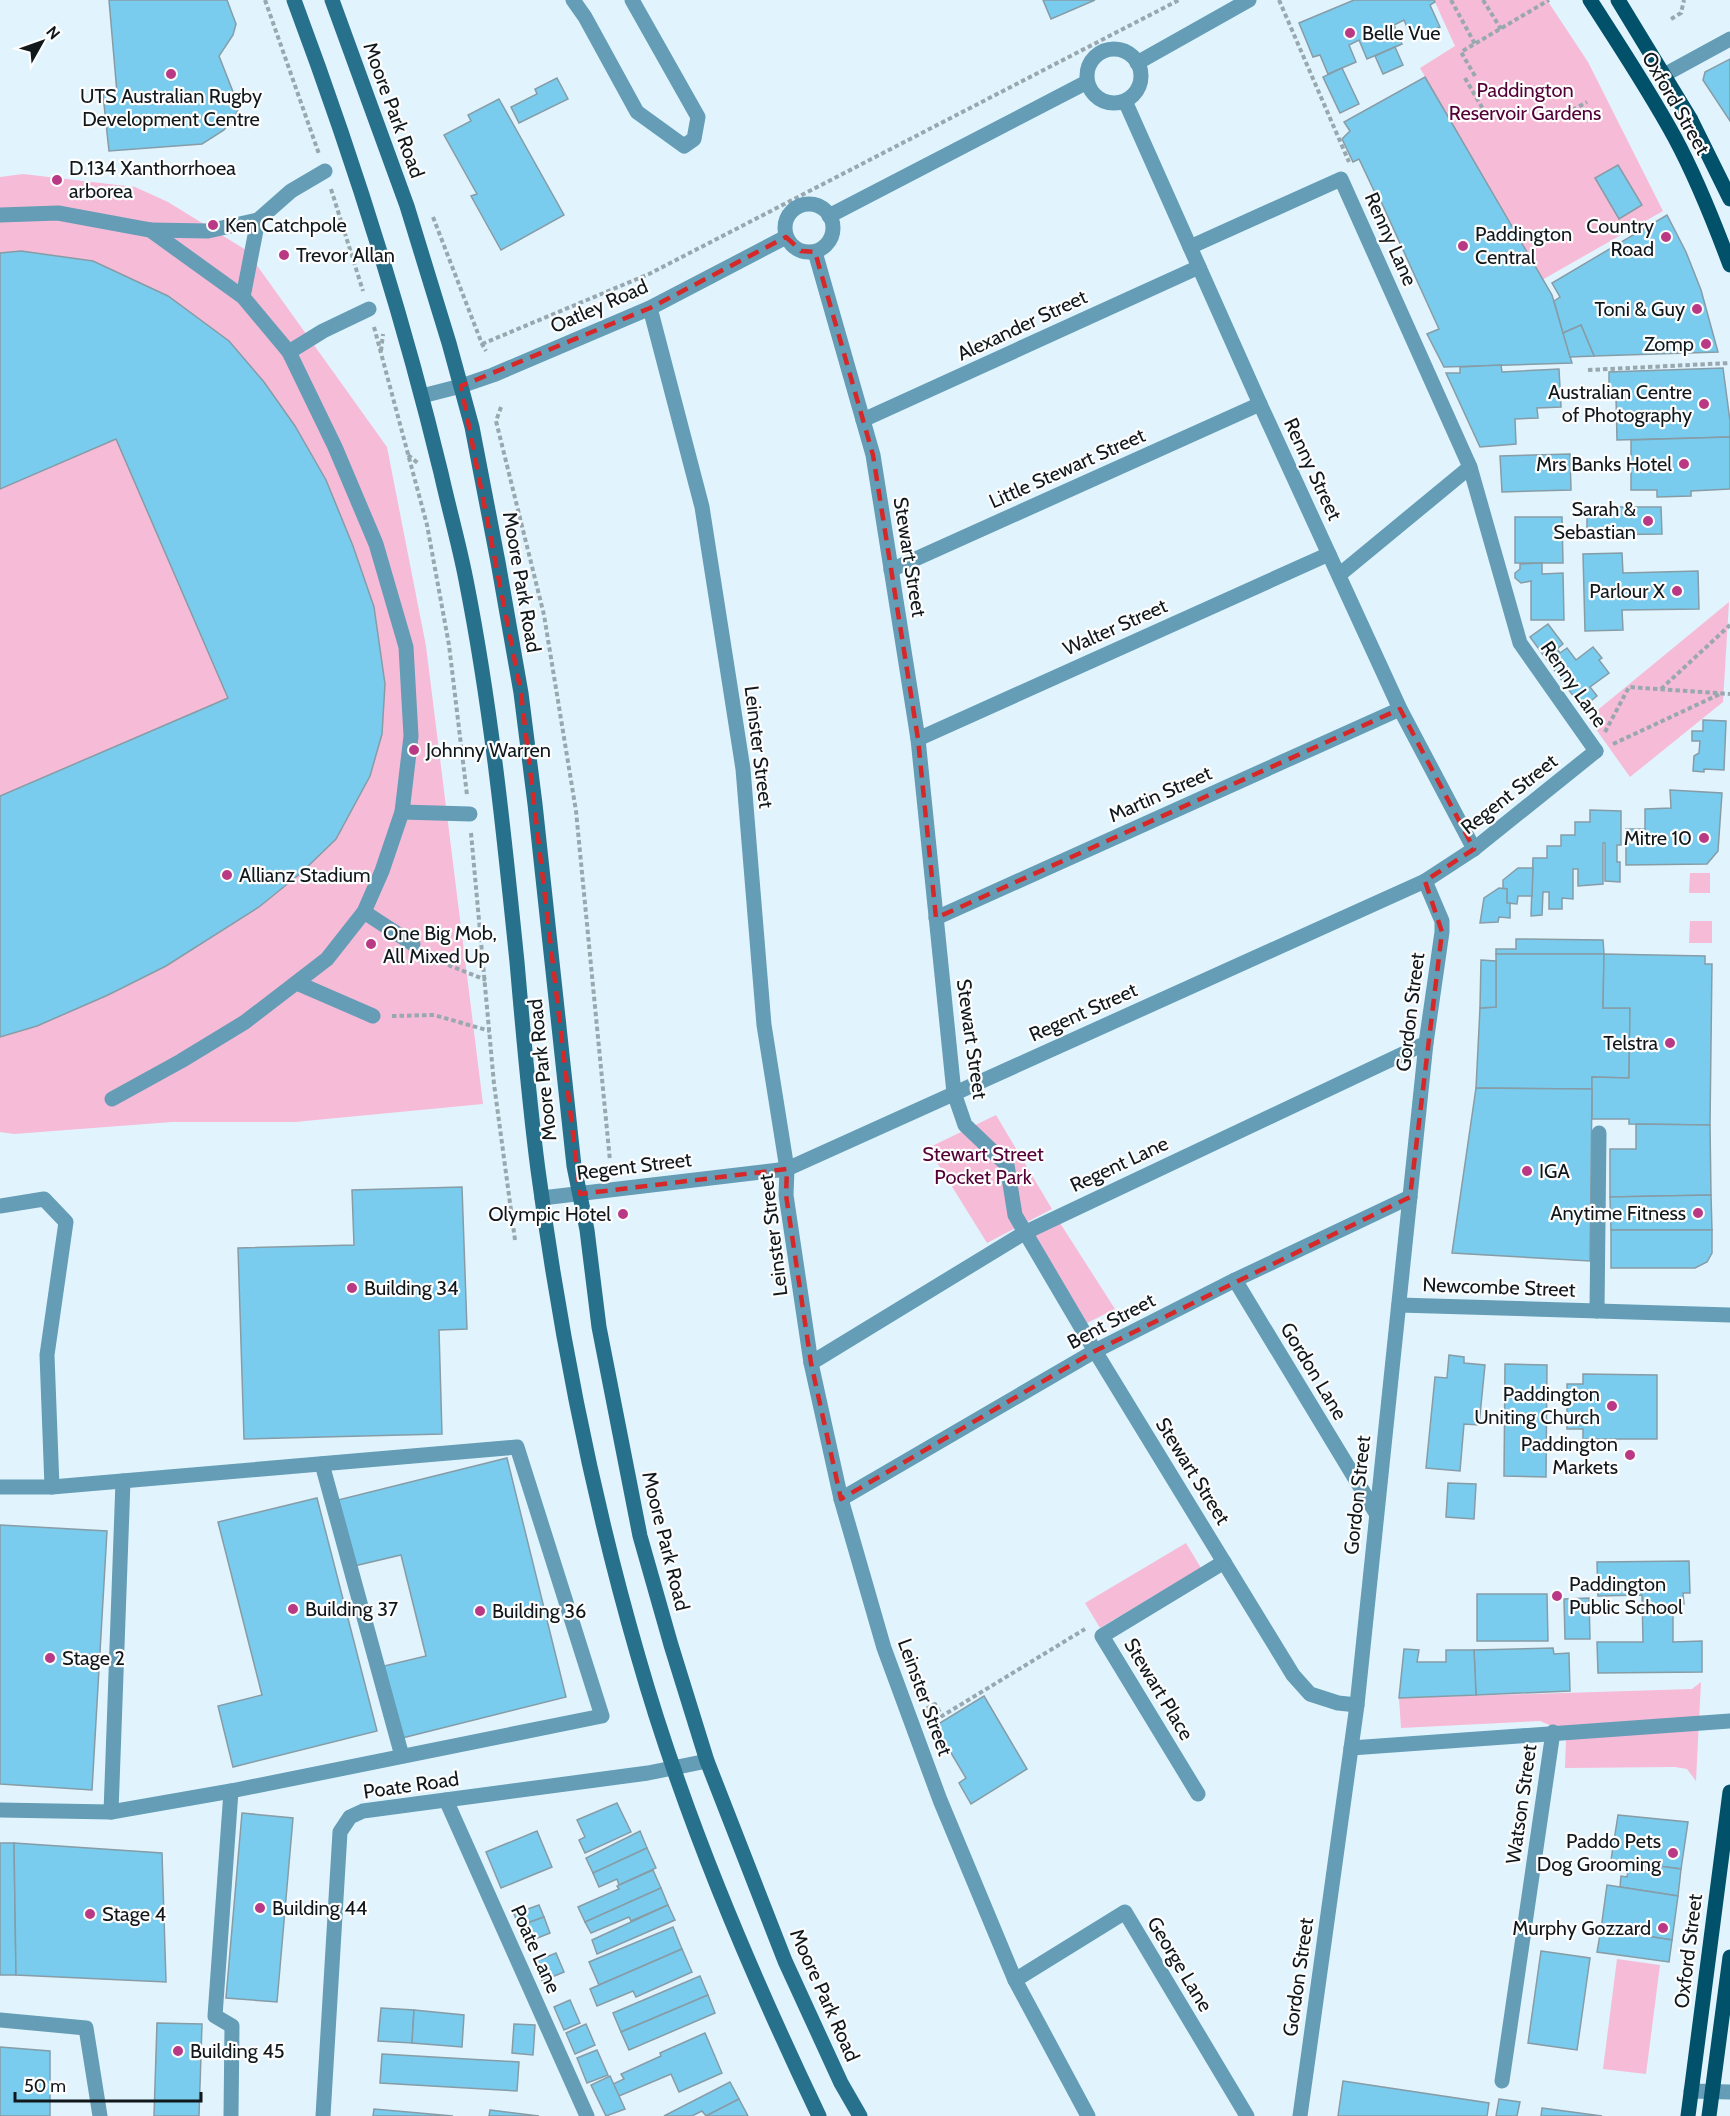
<svg xmlns="http://www.w3.org/2000/svg" width="1730" height="2116" font-family="Cabin,sans-serif">
	<style>
		.green { fill: #f6bbd7 }
		.building { fill: #7accee; stroke: #869ca6; stroke-width: 1.5 }
		.lines { fill: none; stroke-linecap: round; stroke-linejoin: round }
		.path { stroke: #99a8af; stroke-width: 4; stroke-dasharray: 4.5 3; stroke-linecap: butt }
		.lane { stroke: #649db5; stroke-width: 15 }
		.street { stroke: #649db5; stroke-width: 15 }
		.secondary { stroke: #27718d; stroke-width: 15 }
		.primary { stroke: #01516a; stroke-width: 15 }
		.marked { fill: none; stroke: #d62828; stroke-width: 4.5; stroke-dasharray: 12 8; stroke-linejoin: round }
		.poi-dot { fill: #b93984; stroke: #fdfdfd; stroke-width: 2 }
		.labels { text-anchor: middle; dominant-baseline: central; stroke-width: 4.5; stroke-linejoin: round; paint-order: stroke }
		.poi-label { font-size: 20px; fill: #10181c; stroke: #fdfdfd; text-anchor: start }
		.park-label { font-size: 20px; fill: #540037; stroke: #fdfdfd }
		.street-label { font-size: 20px; fill: #10181c; stroke: #fdfdfd }
	</style>
	<rect width="100%" height="100%" fill="#e1f4fd"/>
	<g class="green">
		<path d="M1434,0H1547L1588,62L1663,211L1542,280L1420,68L1455,46Z"/>
		<path d="M23,174L135,187L168,202L246,250L387,447L426,646L483,1104L295,1122H172L14,1134L0,1132V177Z"/>
		<path d="M1729,602L1723,702L1630,777L1588,718Z"/>
		<path d="M1690,873H1710V893H1689Z"/>
		<path d="M1690,921H1712V943H1689Z"/>
		<path d="M996,1115L1052,1209L987,1243L928,1148Z"/>
		<path d="M1060,1223L1115,1309L1087,1323L1035,1235Z"/>
		<path d="M1186,1543L1201,1568L1100,1628L1085,1603Z"/>
		<path d="M1701,1682L1696,1781L1687,1769L1675,1767L1565,1768L1566,1738L1556,1728L1540,1721L1401,1728L1399,1698L1692,1689Z"/>
		<path d="M1617,1959L1660,1965L1646,2074L1603,2069Z"/>
	</g>
	<g class="building">
		<path d="M109,0H227L236,24L233,35L219,56L239,107L235,116L224,130L202,144L109,151L103,95L117,93Z"/>
		<path d="M1043,0H1095L1051,19Z"/>
		<path d="M1354,0H1434L1435,2L1430,5L1440,27L1412,39L1404,20L1394,25L1402,44L1367,59L1359,40L1349,45L1356,62L1328,74L1320,55L1313,57L1299,23Z"/>
		<path d="M1395,47L1403,65L1383,74L1375,56Z"/>
		<path d="M1730,59V121L1703,80L1705,72Z"/>
		<path d="M1342,68L1359,104L1340,113L1323,77Z"/>
		<path d="M1425,77L1552,295L1572,363L1444,367L1427,334L1439,329L1379,197H1377L1359,159L1353,162L1342,139L1350,131L1344,122Z"/>
		<path d="M557,78L568,99L519,123L511,107L537,94L535,89Z"/>
		<path d="M499,99L564,215L501,250L471,196L477,194L444,135L471,121L468,115Z"/>
		<path d="M1618,165L1642,205L1619,219L1595,178Z"/>
		<path d="M1667,215L1686,252L1701,290L1718,352L1594,356L1581,325L1563,333L1554,301L1560,297L1552,283Z"/>
		<path d="M21,251L93,261L168,296L229,341L264,382L295,426L326,480L353,546L374,607L385,684L382,734L370,776L336,839L301,873L259,907L166,966L108,995L37,1026L0,1037V796L228,698L116,439L0,489V253Z"/>
		<path d="M1581,325L1594,356L1570,357L1563,333Z"/>
		<path d="M1501,365L1502,372L1559,369L1561,407L1537,408L1538,418L1515,419L1516,444L1480,447L1446,373H1460V367Z"/>
		<path d="M1723,368L1730,421V437L1617,440L1616,397H1609V372Z"/>
		<path d="M1730,437V489L1691,491V496L1657,497V490H1631V440Z"/>
		<path d="M1570,454L1571,490L1502,492L1500,456Z"/>
		<path d="M1587,507H1661L1662,534L1587,535Z"/>
		<path d="M1515,517H1562L1563,563H1515Z"/>
		<path d="M1622,553L1623,573L1698,571L1699,609L1622,610L1623,630L1585,631L1583,554Z"/>
		<path d="M1542,563V574L1563,573L1564,620H1531V581L1521,583L1515,578V573L1520,569V564Z"/>
		<path d="M1548,624L1563,644L1557,649L1560,653L1567,648L1576,660L1593,647L1602,658L1599,660L1609,673L1590,687L1597,696L1582,708L1530,637Z"/>
		<path d="M1703,720L1726,721L1724,770L1704,769V772L1693,771L1694,756L1699,753L1700,741H1692V731H1703Z"/>
		<path d="M1670,790L1722,793L1718,851L1707,864L1626,865V829H1645V809L1671,808Z"/>
		<path d="M1590,810L1621,811V845H1617V862H1620V882L1605,881V843H1603V884L1578,886V869H1573V899L1562,898V909H1549V892H1543L1542,915L1531,916L1533,858H1547V846H1561V835H1575V822H1590Z"/>
		<path d="M1518,868H1533L1532,896H1518L1517,904L1507,903V889L1503,888V880Z"/>
		<path d="M1499,888L1507,889V903H1510V918L1499,917L1498,922L1480,923L1484,898Z"/>
		<path d="M1516,939L1603,940L1604,954H1496V949H1516Z"/>
		<path d="M1496,954H1604L1603,1008H1630L1629,1078L1592,1077V1089L1476,1088L1480,1008L1496,1007Z"/>
		<path d="M1604,954L1705,956V964H1712L1710,1125L1629,1124V1119H1592V1077L1629,1078L1630,1008H1603Z"/>
		<path d="M1481,960L1496,961V1007L1480,1008Z"/>
		<path d="M1476,1088L1592,1089L1590,1261L1452,1253Z"/>
		<path d="M1636,1124L1710,1125L1711,1195L1610,1197V1149H1636Z"/>
		<path d="M462,1187L467,1329L439,1330L442,1434L244,1439L238,1248L354,1245L352,1190Z"/>
		<path d="M1711,1195L1712,1230H1611L1610,1197Z"/>
		<path d="M1611,1230H1712V1253L1707,1262L1695,1268H1611Z"/>
		<path d="M1449,1355L1464,1357V1363L1485,1365L1479,1425L1464,1424L1460,1471L1426,1468L1435,1377L1447,1378Z"/>
		<path d="M1505,1364L1547,1365L1546,1477L1504,1476Z"/>
		<path d="M1583,1374L1657,1375V1439H1583V1429H1567V1384H1583Z"/>
		<path d="M507,1458L566,1697L402,1738L384,1666L426,1656L401,1555L354,1566L338,1500Z"/>
		<path d="M1448,1483L1476,1484L1474,1519L1446,1517Z"/>
		<path d="M317,1498L377,1731L233,1767L218,1706L262,1695L218,1522Z"/>
		<path d="M0,1525L107,1531L92,1790L0,1784Z"/>
		<path d="M1689,1561L1690,1593H1683L1684,1604H1673V1642L1702,1641V1672L1598,1673L1597,1642H1643L1642,1595L1598,1596L1597,1562Z"/>
		<path d="M1477,1594H1547L1548,1641H1477Z"/>
		<path d="M1589,1598L1590,1639H1565L1564,1599Z"/>
		<path d="M1553,1648L1554,1654L1569,1653L1570,1691L1476,1695L1474,1650Z"/>
		<path d="M1404,1649L1419,1650L1417,1662H1446V1650H1474L1476,1695L1399,1698Z"/>
		<path d="M984,1696L1027,1769L971,1804L959,1783L966,1778L935,1726Z"/>
		<path d="M617,1803L631,1832L585,1853L579,1840L585,1837L577,1820Z"/>
		<path d="M242,1813L293,1818L277,2002L226,1998Z"/>
		<path d="M1618,1815L1688,1822L1681,1869L1611,1860Z"/>
		<path d="M537,1831L552,1867L501,1888L486,1852Z"/>
		<path d="M640,1831L647,1848L593,1873L586,1858Z"/>
		<path d="M0,1843H14L16,1975H0Z"/>
		<path d="M14,1843L162,1853L166,1982L16,1975Z"/>
		<path d="M647,1848L656,1868L619,1885L617,1879L599,1887L593,1873Z"/>
		<path d="M1629,1862L1681,1869L1678,1896L1620,1887L1621,1876L1627,1877Z"/>
		<path d="M653,1870L661,1888L585,1922L578,1907L619,1889L617,1886Z"/>
		<path d="M1607,1885L1678,1896L1672,1940L1601,1929Z"/>
		<path d="M661,1888L668,1905L631,1921L629,1917L591,1933L585,1922Z"/>
		<path d="M539,1905L544,1917L519,1926L514,1914Z"/>
		<path d="M668,1905L675,1920L597,1954L592,1940Z"/>
		<path d="M544,1917L550,1933L525,1943L519,1926Z"/>
		<path d="M673,1927L682,1949L599,1985L589,1962Z"/>
		<path d="M1601,1929L1672,1940L1669,1962L1597,1952Z"/>
		<path d="M682,1949L692,1972L636,1997L633,1991L597,2006L590,1989Z"/>
		<path d="M1541,1951L1590,1958L1577,2050L1528,2043Z"/>
		<path d="M556,1953L564,1972L542,1981L534,1962Z"/>
		<path d="M700,1976L708,1995L621,2032L613,2013Z"/>
		<path d="M708,1995L715,2013L629,2050L621,2032Z"/>
		<path d="M570,2000L580,2023L564,2030L554,2007Z"/>
		<path d="M381,2008L414,2010L412,2043L378,2041Z"/>
		<path d="M414,2010L464,2015L462,2047L412,2043Z"/>
		<path d="M157,2023L202,2024L199,2116H154Z"/>
		<path d="M514,2024L535,2025L533,2055L512,2053Z"/>
		<path d="M586,2024L595,2045L575,2054L566,2033Z"/>
		<path d="M705,2033L722,2073L679,2092L671,2074L619,2096L613,2084L624,2079L621,2074L661,2056L660,2053Z"/>
		<path d="M0,2047L50,2051V2116H0Z"/>
		<path d="M597,2050L608,2075L587,2083L577,2058Z"/>
		<path d="M382,2054L519,2062L517,2091L380,2083Z"/>
		<path d="M610,2076L625,2109L606,2116L591,2085Z"/>
		<path d="M1343,2081L1489,2103L1487,2116H1338Z"/>
		<path d="M730,2082L739,2099L706,2116L702,2111L692,2116H664Z"/>
		<path d="M739,2099L748,2116H706Z"/>
		<path d="M1499,2099L1520,2102L1517,2116H1496Z"/>
		<path d="M1542,2108L1602,2116H1541Z"/>
		<path d="M374,2109L453,2116H373Z"/>
		<path d="M490,2110L539,2116H489Z"/>
	</g>
	<g class="lines">
		<g class="path">
			<path d="M265,0L319,154"/>
			<path d="M1279,0L1349,162"/>
			<path d="M1451,0L1475,44"/>
			<path d="M1483,0L1501,29"/>
			<path d="M1671,19L1681,13L1684,0"/>
			<path d="M1475,76L1461,52L1549,0"/>
			<path d="M1465,78L1487,116"/>
			<path d="M1553,121L1587,102"/>
			<path d="M331,189L363,291"/>
			<path d="M433,217L482,344L486,351"/>
			<path d="M374,327L427,525L449,645L467,795"/>
			<path d="M482,344L649,274L1179,0"/>
			<path d="M381,351L383,334"/>
			<path d="M1588,370L1730,363"/>
			<path d="M501,407L496,421L544,615L576,811L610,1161"/>
			<path d="M408,455L419,464"/>
			<path d="M1661,689L1730,625"/>
			<path d="M1605,732L1629,687L1730,694"/>
			<path d="M1613,744L1720,694"/>
			<path d="M471,833L494,1084L515,1240"/>
			<path d="M428,955L438,961L486,980"/>
			<path d="M392,1016L434,1015L490,1031"/>
			<path d="M926,1709L935,1704L942,1716L1085,1629"/>
		</g>
		<g class="lane">
			<path d="M573,0L585,17L637,112L684,146L694,139L698,117L632,0"/>
			<path d="M1190,247L1341,179L1470,467L1520,643L1596,751"/>
			<path d="M1339,575L1470,467"/>
			<path d="M0,1206L44,1199L66,1222L47,1355L52,1487H0"/>
			<path d="M1235,1280L1376,1513"/>
			<path d="M1597,1311L1599,1133"/>
			<path d="M811,1363L1024,1233L1426,1043"/>
			<path d="M322,1464L402,1756"/>
			<path d="M52,1487L517,1447L602,1716L231,1791L215,2016L232,2026L231,2116"/>
			<path d="M1198,1794L1102,1636L1224,1562"/>
			<path d="M446,1800L587,2116"/>
			<path d="M0,1810L111,1812L123,1481"/>
			<path d="M111,1812L231,1791"/>
			<path d="M1015,1980L1125,1912L1247,2116"/>
			<path d="M0,2020L86,2028L100,2116"/>
		</g>
		<g class="street">
			<circle cx="1114" cy="76" r="27"/>
			<path d="M1137,63L1249,0"/>
			<path d="M1664,75L1730,39"/>
			<path d="M1125,101L1260,404L1400,709L1474,849"/>
			<circle cx="809" cy="228" r="24"/>
			<path d="M0,215L58,213L150,230L243,297L289,352L335,447L376,544L406,647L411,736L402,812L382,871L364,912L327,959L245,1022L181,1061L112,1099"/>
			<path d="M829,216L1087,82"/>
			<path d="M150,230L208,231L258,220"/>
			<path d="M815,252L873,455L918,739L954,1093L965,1125L1007,1165L1015,1215L1095,1351L1293,1675L1310,1694L1338,1703L1357,1705"/>
			<path d="M243,297L258,220L291,191L325,171"/>
			<path d="M650,308L702,507L743,769L764,1025L787,1169L786,1195L811,1363L841,1499L884,1648L940,1800L1015,1980L1088,2116"/>
			<path d="M289,352L323,331L369,309"/>
			<path d="M422,396L461,386L493,375L650,308L786,237"/>
			<path d="M863,420L1199,267"/>
			<path d="M891,570L1260,404"/>
			<path d="M918,739L1329,554"/>
			<path d="M402,812L470,814"/>
			<path d="M364,912L413,944"/>
			<path d="M936,918L1400,709"/>
			<path d="M297,983L373,1016"/>
			<path d="M542,1198L787,1169L1425,881L1474,849L1596,751"/>
			<path d="M1399,1305L1730,1315"/>
			<path d="M841,1499L1095,1351L1235,1280L1410,1197"/>
			<path d="M1351,1748L1730,1721"/>
			<path d="M1502,2081L1553,1732"/>
			<path d="M1691,2091L1730,2092"/>
			<path d="M323,2116L340,1832L350,1817L363,1811L648,1773L707,1761"/>
			<path d="M1300,2116L1357,1705L1426,1043L1442,932V921L1425,881"/>
		</g>
		<g class="secondary">
			<path d="M294,0C352,155 402,312 441,473C449,509 459,544 466,580C491,706 504,834 517,962C523,1032 529,1101 538,1170C560,1334 592,1497 638,1656C683,1814 748,1967 819,2116"/>
			<path d="M332,0L407,206L449,343L472,427L498,562L521,693L535,804L574,1166L587,1230L599,1327L640,1536L671,1645L707,1761L785,1961L841,2083L860,2116"/>
		</g>
		<g class="primary">
			<path d="M1590,0C1619,45 1649,90 1675,138C1697,179 1714,222 1730,265"/>
			<path d="M1618,0L1691,120L1730,199"/>
			<path d="M1688,2116L1730,1792"/>
			<path d="M1709,2116L1730,1957"/>
		</g>
	</g>
	<path class="marked" d="M786,237L801,251L815,252L873,455L918,739L936,918L1400,709L1474,849L1425,881L1442,932L1410,1197L1095,1351L841,1499L811,1363L786,1195L787,1169L580,1194L521,693L461,386L650,308Z"/>
	<g class="poi-dot">
		<circle cx="1350" cy="33" r="6"/>
		<circle cx="171" cy="74" r="6"/>
		<circle cx="57" cy="180" r="6"/>
		<circle cx="213" cy="225" r="6"/>
		<circle cx="1666" cy="237" r="6"/>
		<circle cx="1463" cy="246" r="6"/>
		<circle cx="284" cy="255" r="6"/>
		<circle cx="1697" cy="309" r="6"/>
		<circle cx="1706" cy="344" r="6"/>
		<circle cx="1704" cy="404" r="6"/>
		<circle cx="1684" cy="464" r="6"/>
		<circle cx="1648" cy="521" r="6"/>
		<circle cx="1677" cy="591" r="6"/>
		<circle cx="414" cy="750" r="6"/>
		<circle cx="1704" cy="838" r="6"/>
		<circle cx="227" cy="875" r="6"/>
		<circle cx="371" cy="944" r="6"/>
		<circle cx="1670" cy="1043" r="6"/>
		<circle cx="1527" cy="1171" r="6"/>
		<circle cx="1698" cy="1213" r="6"/>
		<circle cx="623" cy="1214" r="6"/>
		<circle cx="352" cy="1288" r="6"/>
		<circle cx="1612" cy="1406" r="6"/>
		<circle cx="1630" cy="1455" r="6"/>
		<circle cx="1557" cy="1596" r="6"/>
		<circle cx="293" cy="1609" r="6"/>
		<circle cx="480" cy="1611" r="6"/>
		<circle cx="50" cy="1658" r="6"/>
		<circle cx="1673" cy="1853" r="6"/>
		<circle cx="260" cy="1908" r="6"/>
		<circle cx="90" cy="1914" r="6"/>
		<circle cx="1663" cy="1928" r="6"/>
		<circle cx="178" cy="2051" r="6"/>
	</g>
	<g class="labels">
		<g class="poi-label">
			<text x="1362" y="33">Belle Vue</text>
			<text x="171" y="96" text-anchor="middle">UTS Australian Rugby<tspan x="171" dy="23">Development Centre</tspan></text>
			<text x="69" y="168">D.134 Xanthorrhoea<tspan x="69" dy="23">arborea</tspan></text>
			<text x="225" y="225">Ken Catchpole</text>
			<text x="1654" y="226" text-anchor="end">Country<tspan x="1654" dy="23">Road</tspan></text>
			<text x="1475" y="234">Paddington<tspan x="1475" dy="23">Central</tspan></text>
			<text x="296" y="255">Trevor Allan</text>
			<text x="1685" y="309" text-anchor="end">Toni &amp; Guy</text>
			<text x="1694" y="344" text-anchor="end">Zomp</text>
			<text x="1692" y="392" text-anchor="end">Australian Centre<tspan x="1692" dy="23">of Photography</tspan></text>
			<text x="1672" y="464" text-anchor="end">Mrs Banks Hotel</text>
			<text x="1636" y="509" text-anchor="end">Sarah &amp;<tspan x="1636" dy="23">Sebastian</tspan></text>
			<text x="1665" y="591" text-anchor="end">Parlour X</text>
			<text x="426" y="750">Johnny Warren</text>
			<text x="1692" y="838" text-anchor="end">Mitre 10</text>
			<text x="239" y="875">Allianz Stadium</text>
			<text x="383" y="933">One Big Mob,<tspan x="383" dy="23">All Mixed Up</tspan></text>
			<text x="1658" y="1043" text-anchor="end">Telstra</text>
			<text x="1539" y="1171">IGA</text>
			<text x="1686" y="1213" text-anchor="end">Anytime Fitness</text>
			<text x="611" y="1214" text-anchor="end">Olympic Hotel</text>
			<text x="364" y="1288">Building 34</text>
			<text x="1600" y="1394" text-anchor="end">Paddington<tspan x="1600" dy="23">Uniting Church</tspan></text>
			<text x="1618" y="1444" text-anchor="end">Paddington<tspan x="1618" dy="23">Markets</tspan></text>
			<text x="1569" y="1584">Paddington<tspan x="1569" dy="23">Public School</tspan></text>
			<text x="305" y="1609">Building 37</text>
			<text x="492" y="1611">Building 36</text>
			<text x="62" y="1658">Stage 2</text>
			<text x="1661" y="1841" text-anchor="end">Paddo Pets<tspan x="1661" dy="23">Dog Grooming</tspan></text>
			<text x="272" y="1908">Building 44</text>
			<text x="102" y="1914">Stage 4</text>
			<text x="1651" y="1928" text-anchor="end">Murphy Gozzard</text>
			<text x="190" y="2051">Building 45</text>
		</g>
		<g class="park-label">
			<text x="1525" y="90">Paddington<tspan x="1525" dy="23">Reservoir Gardens</tspan></text>
			<text x="983" y="1154">Stewart Street<tspan x="983" dy="23">Pocket Park</tspan></text>
		</g>
		<g class="street-label">
			<text transform="translate(1676 103) rotate(60)">Oxford Street</text>
			<text transform="translate(394 110) rotate(70)">Moore Park Road</text>
			<text transform="translate(1391 239) rotate(66)">Renny Lane</text>
			<text transform="translate(599 306) rotate(-24)">Oatley Road</text>
			<text transform="translate(1022 325) rotate(-25)">Alexander Street</text>
			<text transform="translate(1067 468) rotate(-24)">Little Stewart Street</text>
			<text transform="translate(1313 469) rotate(65)">Renny Street</text>
			<text transform="translate(910 557) rotate(81)">Stewart Street</text>
			<text transform="translate(522 582) rotate(80)">Moore Park Road</text>
			<text transform="translate(1115 627) rotate(-24)">Walter Street</text>
			<text transform="translate(1574 684) rotate(55)">Renny Lane</text>
			<text transform="translate(759 747) rotate(83)">Leinster Street</text>
			<text transform="translate(1160 794) rotate(-24)">Martin Street</text>
			<text transform="translate(1509 794) rotate(-38)">Regent Street</text>
			<text transform="translate(1083 1012) rotate(-24)">Regent Street</text>
			<text transform="translate(1410 1012) rotate(-83)">Gordon Street</text>
			<text transform="translate(972 1039) rotate(82)">Stewart Street</text>
			<text transform="translate(542 1070) rotate(-96)">Moore Park Road</text>
			<text transform="translate(1119 1164) rotate(-25)">Regent Lane</text>
			<text transform="translate(634 1166) rotate(-7)">Regent Street</text>
			<text transform="translate(773 1235) rotate(-97)">Leinster Street</text>
			<text transform="translate(1499 1287) rotate(2)">Newcombe Street</text>
			<text transform="translate(1111 1321) rotate(-28)">Bent Street</text>
			<text transform="translate(1314 1371) rotate(59)">Gordon Lane</text>
			<text transform="translate(1193 1471) rotate(58)">Stewart Street</text>
			<text transform="translate(1357 1495) rotate(-84)">Gordon Street</text>
			<text transform="translate(666 1541) rotate(76)">Moore Park Road</text>
			<text transform="translate(1159 1689) rotate(59)">Stewart Place</text>
			<text transform="translate(925 1697) rotate(70)">Leinster Street</text>
			<text transform="translate(411 1785) rotate(-8)">Poate Road</text>
			<text transform="translate(1521 1804) rotate(-82)">Watson Street</text>
			<text transform="translate(536 1949) rotate(66)">Poate Lane</text>
			<text transform="translate(1688 1951) rotate(-83)">Oxford Street</text>
			<text transform="translate(1180 1964) rotate(59)">George Lane</text>
			<text transform="translate(1298 1977) rotate(-82)">Gordon Street</text>
			<text transform="translate(825 1995) rotate(66)">Moore Park Road</text>
		</g>
	</g>
	<g transform="translate(42 42) rotate(50)" stroke="#fdfdfd" stroke-width="4.5" paint-order="stroke">
	<path d="M0-4.5L10 22L0 15L-10 22Z" fill="#10181c"/>
	<text y="-9" font-size="16" font-weight="bold" text-anchor="middle" fill="#10181c">N</text>
	</g>
	<path d="M15 2092v9h186v-9" fill="none" stroke="#10181c" stroke-width="3"/>
	<text x="24" y="2092" font-size="18" fill="#10181c" stroke="#fdfdfd" stroke-width="4.5" paint-order="stroke">50 m</text>
</svg>
